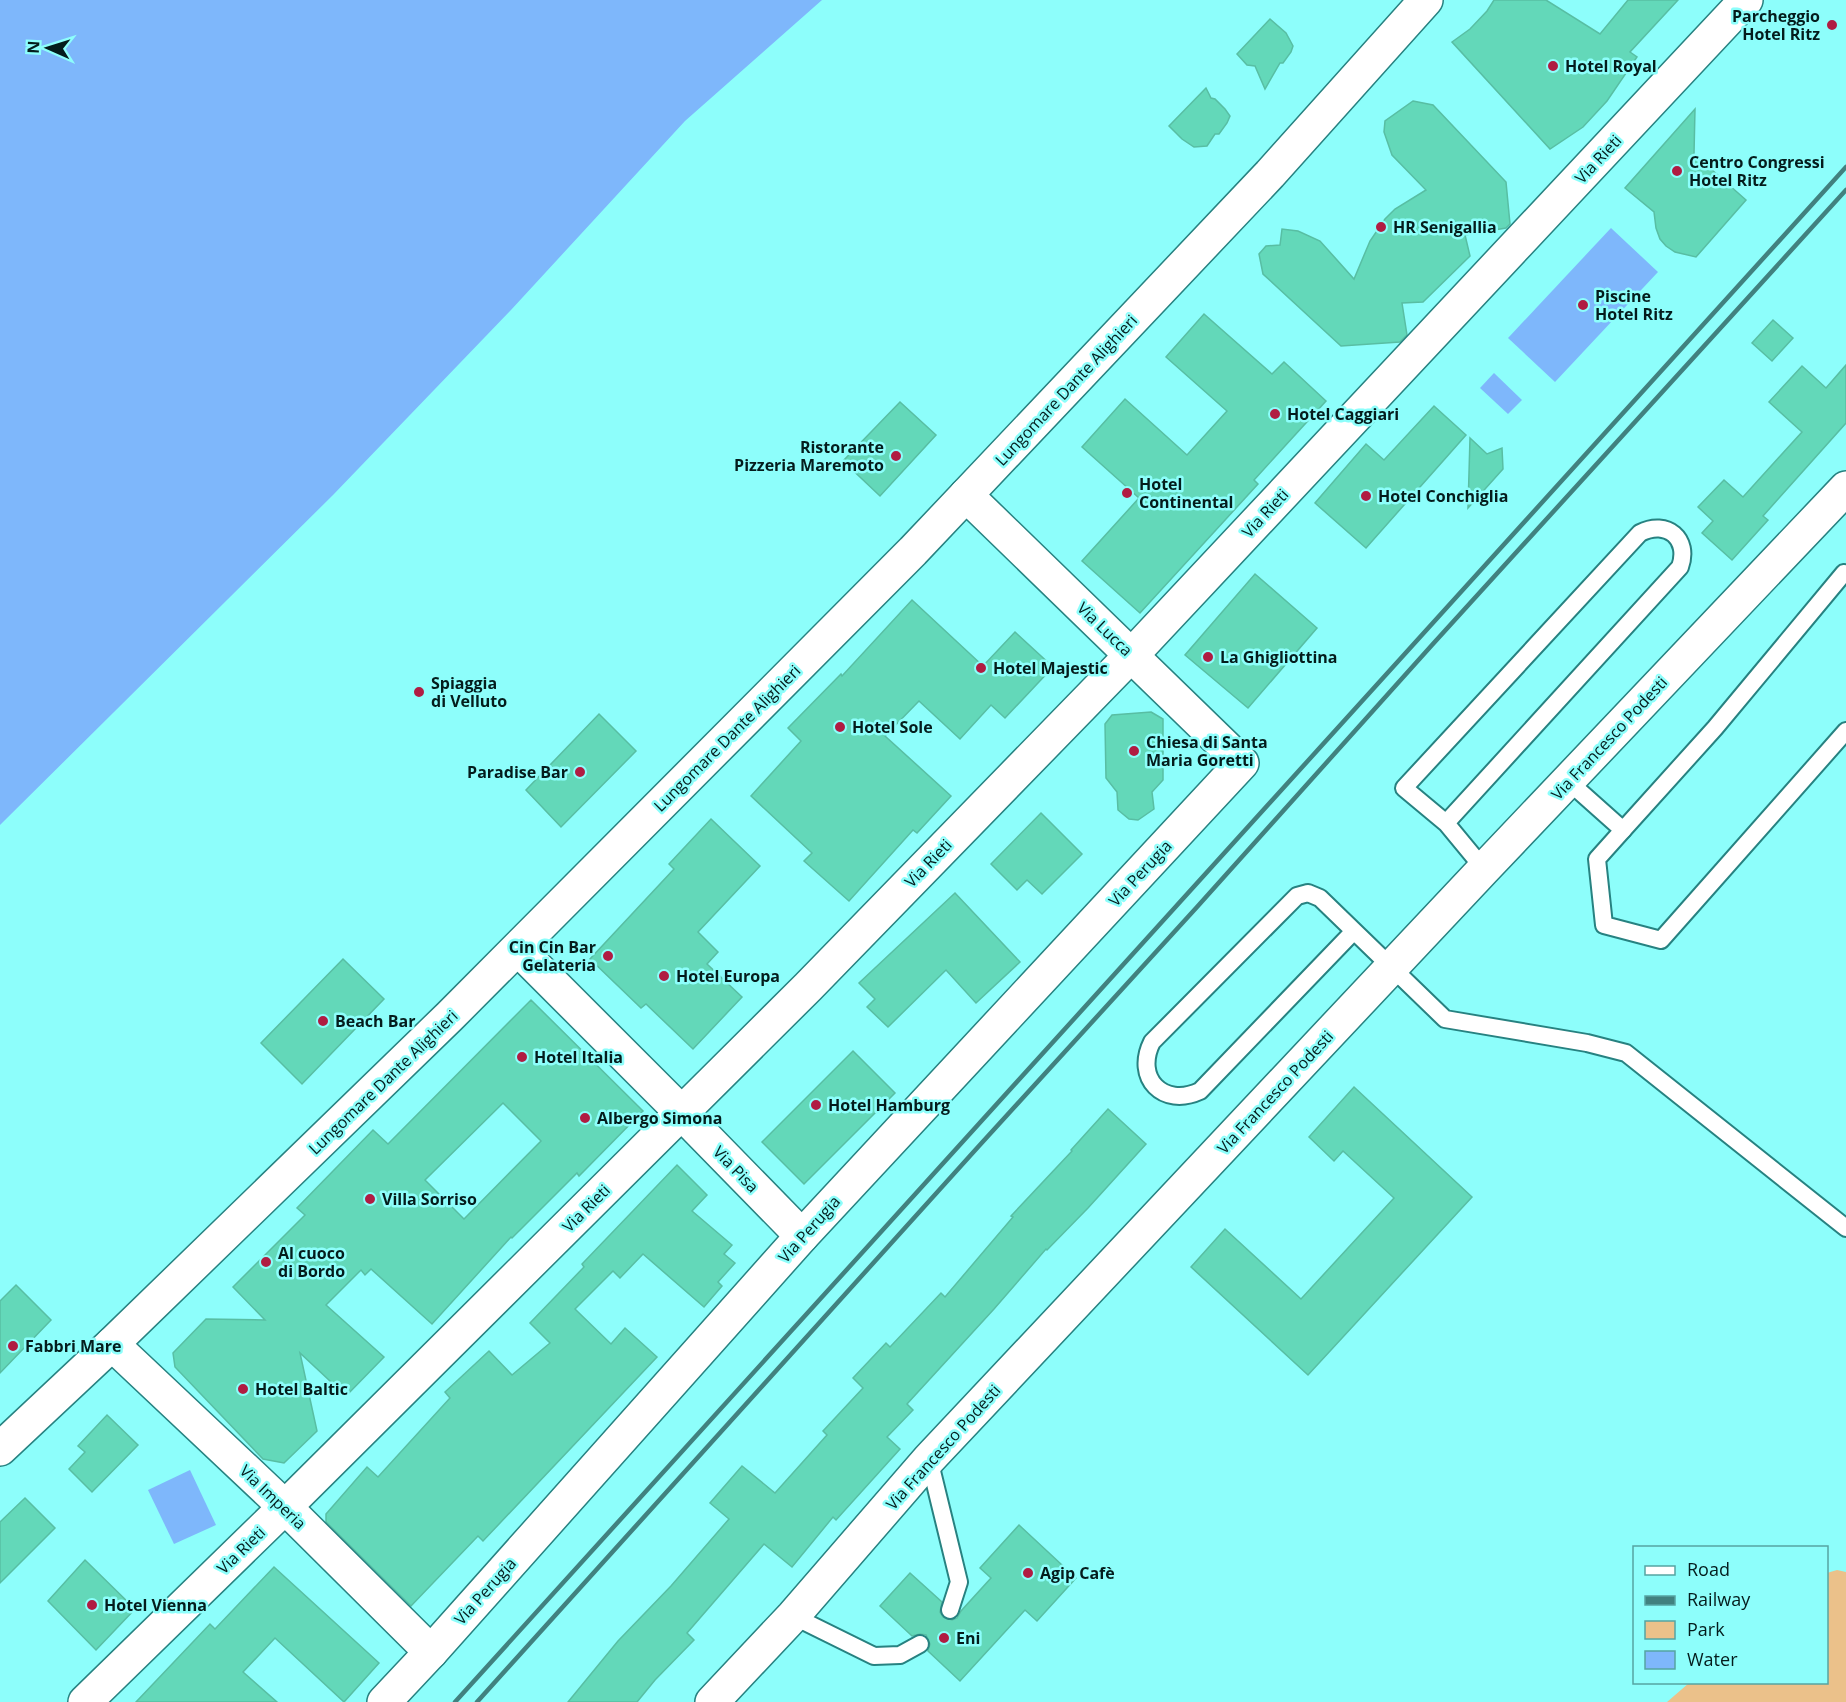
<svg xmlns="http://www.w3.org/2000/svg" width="1846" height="1702" font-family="'Open Sans',sans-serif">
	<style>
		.green { fill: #ebc18a }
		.water { fill: #7eb7fb }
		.building { fill: #63d8b9; stroke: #58bea3; stroke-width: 1.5; fill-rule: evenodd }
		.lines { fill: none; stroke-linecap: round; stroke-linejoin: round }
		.lane-casing { stroke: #278281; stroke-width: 20 }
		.street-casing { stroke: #278281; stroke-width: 36 }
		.secondary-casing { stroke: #278281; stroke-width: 36 }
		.lane { stroke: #fff; stroke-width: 16 }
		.street { stroke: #fff; stroke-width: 33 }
		.secondary { stroke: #fff; stroke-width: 33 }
		.rail { stroke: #41817f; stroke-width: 4.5 }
		.poi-dot { fill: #b01c42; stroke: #8dfefb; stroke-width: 2 }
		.labels { text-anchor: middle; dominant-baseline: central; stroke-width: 5; stroke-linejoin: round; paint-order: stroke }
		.poi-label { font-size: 16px; font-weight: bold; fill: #041c1c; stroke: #8dfefb; text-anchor: start }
		.street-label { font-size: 16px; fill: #041c1c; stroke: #8dfefb }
	</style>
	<rect width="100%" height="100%" fill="#8dfefb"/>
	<path class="green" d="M1837,1570L1846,1572V1702H1667L1689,1683L1826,1682L1827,1573Z"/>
	<g class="water">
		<path d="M0,0H822L685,121L511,310L333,495L0,825Z"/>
		<path d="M1611,228L1658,272L1555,382L1508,338Z"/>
		<path d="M1494,373L1522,400L1508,414L1480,388Z"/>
		<path d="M190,1470L216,1525L174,1544L148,1490Z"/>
	</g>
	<g class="building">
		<path d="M1494,0H1546L1600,34L1628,0H1678L1630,52L1637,57L1607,101L1583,127L1550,149L1452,42L1470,29L1487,11Z"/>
		<path d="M1270,19L1286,33L1293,46L1291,52L1283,63H1280L1265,89L1255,66L1247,65L1237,54Z"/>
		<path d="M1206,88L1211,98L1215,99L1225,109L1230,116L1227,123L1219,134H1215L1207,146L1194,147L1182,139L1169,126Z"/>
		<path d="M1413,101L1433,105L1506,182L1510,224L1506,228L1465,235L1470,256L1423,302L1402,303L1407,335L1400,342L1341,346L1263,274L1259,254L1266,246L1280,245L1282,229L1298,231L1320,241L1354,279L1370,241L1385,219L1395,209L1426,190L1392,155L1384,132L1385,121Z"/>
		<path d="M1695,109L1694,154L1746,200L1696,257L1675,252L1666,246L1660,239L1656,228L1654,212L1625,188Z"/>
		<path d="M1204,314L1272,374L1284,362L1326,401L1254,480L1258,484L1140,613L1082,561L1139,498L1082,447L1125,399L1187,455L1227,411L1166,357Z"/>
		<path d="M1773,320L1793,338L1772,361L1752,343Z"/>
		<path d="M1846,365V423L1763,516L1768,520L1732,560L1702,533L1713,521L1698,507L1724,480L1743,497L1802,432L1769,402L1802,366L1826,388Z"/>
		<path d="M900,402L936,435L880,496L843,461Z"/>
		<path d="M1434,406L1466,435L1366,548L1315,503L1366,444L1384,460Z"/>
		<path d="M1470,438L1487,454L1502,448L1503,469L1468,508Z"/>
		<path d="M1255,574L1317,628L1248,708L1185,655Z"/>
		<path d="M912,600L983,666L1015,632L1053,667L1005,718L991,705L960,739L919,701L885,736L951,796L917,833L913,830L849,901L804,861L812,853L751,796L801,741L788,728L841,674L842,676Z"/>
		<path d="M1151,712L1163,719V780L1152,792L1154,809L1138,820L1129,819L1118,810L1117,792L1106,778L1105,724L1112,715Z"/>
		<path d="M599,714L636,751L561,827L526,790Z"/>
		<path d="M1041,813L1082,854L1042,894L1027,880L1017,890L991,864Z"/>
		<path d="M711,819L760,866L698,932L718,952L707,964L742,997L693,1049L646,1004L641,1008L590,959L674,869L669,864Z"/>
		<path d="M955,893L1020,962L976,1003L946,970L888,1027L867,1007L875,999L859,983Z"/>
		<path d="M343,959L384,999L302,1084L261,1043Z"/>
		<path d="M531,1000L643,1111L579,1176L577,1173L512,1238L511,1237L432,1324L371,1269L365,1275L361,1270L326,1305L384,1357L346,1396L300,1353L317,1431L284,1463L263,1459L175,1367L173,1353L206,1319L265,1320L233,1287L305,1215L297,1208L373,1130L388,1144ZM503,1103L541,1141L464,1219L425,1180Z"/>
		<path d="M853,1051L895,1093L804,1184L762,1142Z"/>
		<path d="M1354,1087L1472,1197L1308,1375L1191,1267L1225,1229L1301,1299L1394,1198L1343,1151L1334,1161L1309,1137Z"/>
		<path d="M1108,1109L1146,1144L1088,1208L1047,1250L1046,1249L994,1309L907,1404L913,1410L887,1437L900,1449L836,1520L833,1517L792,1567L764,1544L687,1633L694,1640L655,1680L637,1702H568L618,1641L671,1586L729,1519L710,1503L742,1466L775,1493L827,1435L823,1431L863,1388L853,1378L886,1343L890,1347L941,1293L945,1297L1013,1217L1011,1216L1072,1151L1071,1150Z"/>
		<path d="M677,1165L707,1195L692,1211L732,1245L724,1254L735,1263L718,1282L722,1286L704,1307L643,1254L620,1278L613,1271L575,1309L611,1344L625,1328L657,1357L483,1541L478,1536L411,1606L326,1522V1514L367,1467L378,1477L450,1398L445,1392L489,1351L512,1375L550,1343L530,1323L584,1267L582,1264Z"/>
		<path d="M16,1285L51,1320L0,1373V1301Z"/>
		<path d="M107,1415L138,1445L92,1492L69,1469L85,1452L78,1446Z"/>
		<path d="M25,1498L55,1528L0,1583V1522Z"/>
		<path d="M1019,1525L1076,1578L1037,1621L1025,1610L960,1681L928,1651L930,1644L926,1635L920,1634L912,1636L880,1606L910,1573L942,1602L940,1612L943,1617L952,1620L957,1618L961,1611L991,1578L980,1568Z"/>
		<path d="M85,1560L135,1609L96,1650L48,1601Z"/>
		<path d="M274,1567L379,1663L344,1702L275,1638L243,1672L277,1702H136L210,1624L215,1629Z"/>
	</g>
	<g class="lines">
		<defs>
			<g id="lane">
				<path d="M1568,781L1623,830L1715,728L1844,573L1846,575"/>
				<path d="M1446,823L1404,788L1640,533C1667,519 1690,539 1680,567L1446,823L1484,869"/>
				<path d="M1623,830L1597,859L1604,925L1661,940L1846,731"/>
				<path d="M1354,931L1200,1091C1163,1108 1134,1078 1152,1042L1297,896L1308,893L1320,898L1445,1019L1587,1043L1626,1053L1846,1228"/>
				<path d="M929,1459L959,1582L950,1610"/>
				<path d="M793,1616L874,1656L900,1655L920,1644"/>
			</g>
			<g id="street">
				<path d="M518,949L670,1101L802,1236"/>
				<path d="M112,1344L285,1507L431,1652"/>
				<path d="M85,1702L285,1507L808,987L1144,642L1746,0"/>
				<path d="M384,1702L431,1652L802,1236L1242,763L966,495"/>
			</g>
			<g id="secondary">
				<path d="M0,1449L112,1344L450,1016L913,551L1270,174L1426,0"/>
				<path d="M712,1702L793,1616L929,1459L1484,869L1846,488"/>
			</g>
		</defs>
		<use href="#lane" class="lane-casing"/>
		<use href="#street" class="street-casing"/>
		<use href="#secondary" class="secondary-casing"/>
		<use href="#lane" class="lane"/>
		<use href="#street" class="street"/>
		<use href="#secondary" class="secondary"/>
		<g class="rail">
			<path d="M455,1702L1846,167"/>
			<path d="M477,1702L978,1147L1197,907L1432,645L1846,190"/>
		</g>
	</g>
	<g class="poi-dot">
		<circle cx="1832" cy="25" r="6"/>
		<circle cx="1553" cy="66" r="6"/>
		<circle cx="1677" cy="171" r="6"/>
		<circle cx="1381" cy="227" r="6"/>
		<circle cx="1583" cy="305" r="6"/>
		<circle cx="1275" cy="414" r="6"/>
		<circle cx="896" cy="456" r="6"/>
		<circle cx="1127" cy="493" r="6"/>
		<circle cx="1366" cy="496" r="6"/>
		<circle cx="1208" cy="657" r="6"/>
		<circle cx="981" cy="668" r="6"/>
		<circle cx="419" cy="692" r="6"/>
		<circle cx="840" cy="727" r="6"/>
		<circle cx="1134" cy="751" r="6"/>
		<circle cx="580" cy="772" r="6"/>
		<circle cx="608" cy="956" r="6"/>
		<circle cx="664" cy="976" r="6"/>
		<circle cx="323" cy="1021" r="6"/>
		<circle cx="522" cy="1057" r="6"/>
		<circle cx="816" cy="1105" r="6"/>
		<circle cx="585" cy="1118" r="6"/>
		<circle cx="370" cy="1199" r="6"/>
		<circle cx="266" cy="1262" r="6"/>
		<circle cx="13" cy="1346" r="6"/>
		<circle cx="243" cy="1389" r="6"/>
		<circle cx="1028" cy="1573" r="6"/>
		<circle cx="92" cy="1605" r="6"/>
		<circle cx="944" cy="1638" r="6"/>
	</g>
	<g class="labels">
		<g class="poi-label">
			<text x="1820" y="16" text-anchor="end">Parcheggio<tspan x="1820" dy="18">Hotel Ritz</tspan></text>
			<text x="1565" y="66">Hotel Royal</text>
			<text x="1689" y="162">Centro Congressi<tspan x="1689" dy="18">Hotel Ritz</tspan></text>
			<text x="1393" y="227">HR Senigallia</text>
			<text x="1595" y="296">Piscine<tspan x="1595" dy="18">Hotel Ritz</tspan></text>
			<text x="1287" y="414">Hotel Caggiari</text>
			<text x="884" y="447" text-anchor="end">Ristorante<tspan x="884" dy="18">Pizzeria Maremoto</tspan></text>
			<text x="1139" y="484">Hotel<tspan x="1139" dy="18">Continental</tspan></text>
			<text x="1378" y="496">Hotel Conchiglia</text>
			<text x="1220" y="657">La Ghigliottina</text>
			<text x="993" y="668">Hotel Majestic</text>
			<text x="431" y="683">Spiaggia<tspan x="431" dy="18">di Velluto</tspan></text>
			<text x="852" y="727">Hotel Sole</text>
			<text x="1146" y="742">Chiesa di Santa<tspan x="1146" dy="18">Maria Goretti</tspan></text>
			<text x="568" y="772" text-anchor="end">Paradise Bar</text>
			<text x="596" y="947" text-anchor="end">Cin Cin Bar<tspan x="596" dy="18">Gelateria</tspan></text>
			<text x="676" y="976">Hotel Europa</text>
			<text x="335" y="1021">Beach Bar</text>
			<text x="534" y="1057">Hotel Italia</text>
			<text x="828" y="1105">Hotel Hamburg</text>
			<text x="597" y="1118">Albergo Simona</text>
			<text x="382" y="1199">Villa Sorriso</text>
			<text x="278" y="1253">Al cuoco<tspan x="278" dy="18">di Bordo</tspan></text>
			<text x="25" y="1346">Fabbri Mare</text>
			<text x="255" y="1389">Hotel Baltic</text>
			<text x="1040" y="1573">Agip Cafè</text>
			<text x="104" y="1605">Hotel Vienna</text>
			<text x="956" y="1638">Eni</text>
		</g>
		<g class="street-label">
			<text transform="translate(1598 159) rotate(-47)">Via Rieti</text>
			<text transform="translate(1066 390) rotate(-47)">Lungomare Dante Alighieri</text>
			<text transform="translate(1265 513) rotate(-47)">Via Rieti</text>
			<text transform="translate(1105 629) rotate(44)">Via Lucca</text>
			<text transform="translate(727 738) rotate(-45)">Lungomare Dante Alighieri</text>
			<text transform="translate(1609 738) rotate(-47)">Via Francesco Podesti</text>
			<text transform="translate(928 863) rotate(-46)">Via Rieti</text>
			<text transform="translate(1140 873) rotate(-47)">Via Perugia</text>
			<text transform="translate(383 1082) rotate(-44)">Lungomare Dante Alighieri</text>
			<text transform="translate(1275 1092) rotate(-47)">Via Francesco Podesti</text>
			<text transform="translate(736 1169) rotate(46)">Via Pisa</text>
			<text transform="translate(586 1208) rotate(-45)">Via Rieti</text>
			<text transform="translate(809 1229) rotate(-48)">Via Perugia</text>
			<text transform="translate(943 1447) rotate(-48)">Via Francesco Podesti</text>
			<text transform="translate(273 1497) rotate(44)">Via Imperia</text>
			<text transform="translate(241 1550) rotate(-44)">Via Rieti</text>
			<text transform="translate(485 1591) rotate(-48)">Via Perugia</text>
		</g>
	</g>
	<rect x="1633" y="1546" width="195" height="138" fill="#8dfefb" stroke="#56a4a2" stroke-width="1.5"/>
	<rect x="1645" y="1566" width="30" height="9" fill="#ffffff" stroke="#56a4a2" stroke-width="1.5"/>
	<text x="1687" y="1576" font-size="18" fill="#041c1c">Road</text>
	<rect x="1645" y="1596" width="30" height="9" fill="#41817f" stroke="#56a4a2" stroke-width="1.5"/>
	<text x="1687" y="1606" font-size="18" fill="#041c1c">Railway</text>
	<rect x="1645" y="1621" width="30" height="18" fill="#ebc18a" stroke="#56a4a2" stroke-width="1.5"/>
	<text x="1687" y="1636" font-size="18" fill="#041c1c">Park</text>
	<rect x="1645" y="1651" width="30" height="18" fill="#7eb7fb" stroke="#56a4a2" stroke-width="1.5"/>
	<text x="1687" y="1666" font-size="18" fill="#041c1c">Water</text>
	<g transform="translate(48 48) rotate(273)" stroke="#8dfefb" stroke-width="4.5" paint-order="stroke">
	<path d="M0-4.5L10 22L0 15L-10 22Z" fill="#041c1c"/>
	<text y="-9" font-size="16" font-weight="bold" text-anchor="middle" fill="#041c1c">N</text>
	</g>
</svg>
